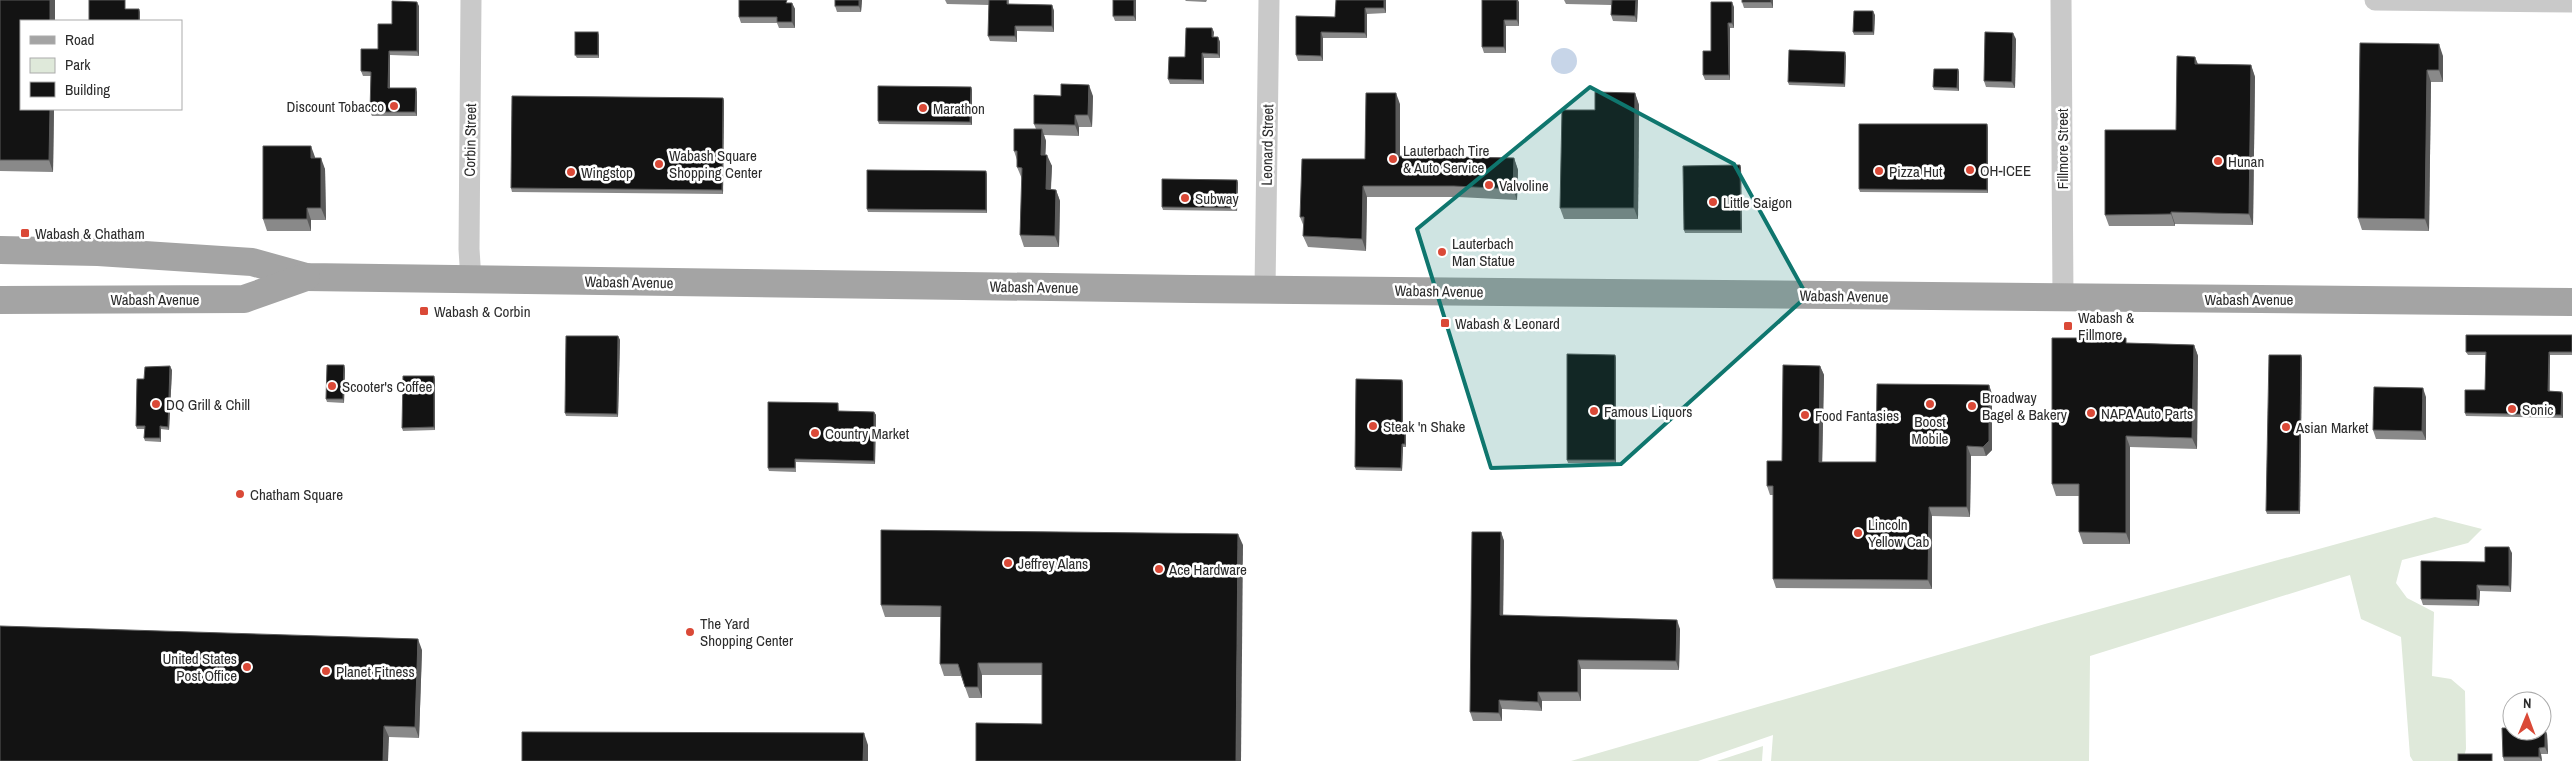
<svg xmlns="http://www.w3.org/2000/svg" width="2572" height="761" font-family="'Archivo Narrow',sans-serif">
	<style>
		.green { fill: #dfe9da }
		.water { fill: #c7d5e8 }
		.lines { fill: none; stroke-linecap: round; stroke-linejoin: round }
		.street { stroke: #c9c9c9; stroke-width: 21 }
		.primary { stroke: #a4a4a4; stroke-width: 28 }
		.wall { fill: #898989 }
		.shaded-wall { fill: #5a5a5a }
		.building { fill: #131313; stroke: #5a5a5a }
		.marked { fill: #0f766e; fill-opacity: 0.2; stroke: #0f766e; stroke-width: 4; stroke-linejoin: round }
		.poi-dot { fill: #da4937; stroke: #fff; stroke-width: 2 }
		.labels { text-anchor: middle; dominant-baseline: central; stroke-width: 5; stroke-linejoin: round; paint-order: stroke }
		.poi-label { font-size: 15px; fill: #2c2c2c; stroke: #fff; text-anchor: start }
		.street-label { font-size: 15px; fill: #2c2c2c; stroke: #fff }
	</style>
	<rect width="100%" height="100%" fill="#fff"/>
	<g class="green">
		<path d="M2435,517L2482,529L2468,543L2402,560L2396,583L2407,598L2434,612L2432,676L2451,679L2465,691L2466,749L2463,761H2413L2410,756L2401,637L2361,619L2350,575L2090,656L2089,761H1771L1773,735L1698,761H1571L2045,624Z"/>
		<path d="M1763,746L1762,761H1717Z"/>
	</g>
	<circle class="water" cx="1564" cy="61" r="13"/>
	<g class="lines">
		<g class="street">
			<path d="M2061,0L2063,298"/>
			<path d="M2375,0L2572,2"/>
			<path d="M471,280L469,249L471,0"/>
			<path d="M1265,289L1269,0"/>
		</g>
		<g class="primary">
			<path d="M0,250L98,252L252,262L306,277L1192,289L2572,302"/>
			<path d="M0,300L244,299L306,277"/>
		</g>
	</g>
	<g class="wall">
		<path d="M0,0H55V21H21V109H54L53,172L0,171Z"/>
		<path d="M862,0L861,12H837L835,6Z"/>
		<path d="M943,0H1009V4L1052,5L1054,11V32L1017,31V42L990,41L988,36L989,5L947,4L945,0Z"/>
		<path d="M1136,0V21H1115L1113,16Z"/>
		<path d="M1185,0H1207L1206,2L1186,1Z"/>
		<path d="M1336,0H1386V13L1367,14V38H1323V61H1298L1296,55L1335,17Z"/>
		<path d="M1482,0H1518L1519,26H1506V53H1484L1482,47Z"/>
		<path d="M1564,0H1638L1637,22L1613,21L1611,15V5L1566,4Z"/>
		<path d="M1773,0V8H1744L1742,2Z"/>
		<path d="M789,3H792L795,9V28H779L777,23H741L739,17Z"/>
		<path d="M419,6V56L390,55V88L417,92V116H372L370,112L371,76H363L361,71L378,49L392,24Z"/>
		<path d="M1734,7V28H1730V80H1705L1703,75L1711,51Z"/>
		<path d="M1875,15L1874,35H1854L1853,32Z"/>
		<path d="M1214,32L1213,37H1218L1220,42V58H1204V84H1170L1168,79L1185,57Z"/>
		<path d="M599,35V58H577L575,55Z"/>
		<path d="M2016,39L2015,88L1986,87L1984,81Z"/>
		<path d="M2360,43L2443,56V82H2431L2429,231L2362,230L2358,218Z"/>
		<path d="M1846,56L1845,87L1789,85L1788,82Z"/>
		<path d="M2195,57L2198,64L2251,65L2255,77L2253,225L2175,224V226H2109L2105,215L2176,130Z"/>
		<path d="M1958,69L1959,72V91L1934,90L1933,87Z"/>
		<path d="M971,87L972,90V125L879,124L878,121Z"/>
		<path d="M1635,93L1639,105L1638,219H1564L1560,208L1595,110Z"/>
		<path d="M1093,96L1092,127H1079V136L1044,135L1046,141L1045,155L1052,166L1051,190H1056L1060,201L1059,247H1024L1020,235L1022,179L1017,167V160L1014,151L1036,129L1034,124Z"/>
		<path d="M723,98L724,101L723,194L512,192L511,188Z"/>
		<path d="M1400,104V156L1514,158L1518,170L1517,200L1458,197H1367L1366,251L1308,247L1303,236L1304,227L1300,217L1365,159Z"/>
		<path d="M1987,124L1988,128V193L1860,192L1859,189Z"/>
		<path d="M315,158L325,169L326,220H311V231H267L263,219Z"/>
		<path d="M1740,165L1741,168L1742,233H1685L1684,230Z"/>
		<path d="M987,174V213L868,212L867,209Z"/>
		<path d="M1237,180L1238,183L1237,211L1163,210L1162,207Z"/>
		<path d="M2572,335V355H2550V391L2562,392L2563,395V418L2466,416L2465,413L2485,390L2486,355H2468L2466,352Z"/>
		<path d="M618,336L620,340L618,417L566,416L565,413Z"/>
		<path d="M2128,343L2194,345L2198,356L2197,449L2130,447V544H2083L2079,532V496H2056L2052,484Z"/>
		<path d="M1615,355L1616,358V463H1568L1567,460Z"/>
		<path d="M2302,358L2300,514H2267L2266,511Z"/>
		<path d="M344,365L345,369L344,403L327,402L326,399Z"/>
		<path d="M1820,366L1824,375L1822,462H1876L1989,385L1992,394V450L1986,456H1971L1970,517L1932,516V589L1776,588L1773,579V495H1770L1767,486L1782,461Z"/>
		<path d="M172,370L169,430L161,429V442L145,441L144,438L145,429H137L136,426L144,379Z"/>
		<path d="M434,376L435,380V430L403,431L402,428Z"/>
		<path d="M1403,383V425L1406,428V447H1403L1402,471L1356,470L1355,467Z"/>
		<path d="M2426,397V440L2376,439L2373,430Z"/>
		<path d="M838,403L839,411L874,412L876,415L875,464L796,462V472L769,471L768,468Z"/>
		<path d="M1501,532L1504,541L1503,615L1680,629L1679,670L1581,669V701H1542V711L1502,709V721H1473L1470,712Z"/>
		<path d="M1243,545L1042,724V675H982V698H969L961,676H944L940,664L941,617H885L881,605Z"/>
		<path d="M2512,553L2511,592L2480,591L2479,606L2423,605L2421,599L2485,562Z"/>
		<path d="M422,650L419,738L389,737L0,761Z"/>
		<path d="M2547,734L2548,754H2541L2542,761H2504L2503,757Z"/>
	</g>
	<g class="shaded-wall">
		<rect x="50" y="0" width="5" height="21"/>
		<path d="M859,0H862L861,12L859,6Z"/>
		<path d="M1134,0H1136V21L1134,16Z"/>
		<path d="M1384,0H1386V13L1384,8Z"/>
		<path d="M1517,0H1518L1519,2V26L1517,20Z"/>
		<path d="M1636,0H1638L1637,22L1635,16Z"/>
		<path d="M1771,0H1773V8L1771,2Z"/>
		<path d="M417,2L419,6V56L417,51Z"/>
		<path d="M1732,2L1734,7V28L1732,23Z"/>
		<path d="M792,3L795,9V28L792,22Z"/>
		<path d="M1052,5L1054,11V32L1052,26Z"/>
		<path d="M1365,8L1367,14V38L1365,33Z"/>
		<path d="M139,9L140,12V21H139Z"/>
		<path d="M1873,11L1875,15L1874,35L1873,32Z"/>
		<path d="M1504,20L1506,26V53L1504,47Z"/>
		<path d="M1728,23L1730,28V80L1729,75Z"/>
		<path d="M1015,26L1017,31V42L1015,36Z"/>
		<path d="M1212,28L1214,32L1213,42L1212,37Z"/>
		<path d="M598,32L599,35V58L598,55Z"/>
		<path d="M1321,32L1323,38V61L1321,56Z"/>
		<path d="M2013,33L2016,39L2015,88L2012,82Z"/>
		<path d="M1218,37L1220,42V58L1218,54Z"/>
		<path d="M2439,44L2443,56V82L2439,70Z"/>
		<path d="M389,51L390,55V92L388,88Z"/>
		<path d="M1845,52L1846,56L1845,87L1844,84Z"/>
		<path d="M1202,53L1204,58V84L1202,80Z"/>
		<path d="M2195,57L2199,68L2195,64Z"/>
		<path d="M2251,65L2255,77L2253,225L2249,214Z"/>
		<path d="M1958,69L1959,72V91L1957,88Z"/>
		<path d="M2427,70L2431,82L2429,231L2425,219Z"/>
		<path d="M1089,85L1093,96L1092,127L1088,115Z"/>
		<path d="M971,87L972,90V125L970,122Z"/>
		<path d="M416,88L417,92V116L415,112Z"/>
		<path d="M1396,93L1400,104V168L1396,156Z"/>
		<path d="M1635,93L1639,105L1638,219L1634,208Z"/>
		<path d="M723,98L724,101L723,194L722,190Z"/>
		<path d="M50,109H54L53,172L49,160Z"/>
		<path d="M1075,115L1079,127V136L1075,125Z"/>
		<path d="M1987,124L1988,128V193L1987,190Z"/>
		<path d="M1042,129L1046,141L1045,166L1041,155Z"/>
		<path d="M311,146L315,157V169L311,158Z"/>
		<path d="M1047,155L1052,166L1050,201L1046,189Z"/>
		<path d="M321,158L325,169L326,220L321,208Z"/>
		<path d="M1514,158L1518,170L1517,200L1513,189Z"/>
		<path d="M1740,165L1741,168L1742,233L1741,230Z"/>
		<path d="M986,171L987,174V213L986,210Z"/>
		<path d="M1237,180L1238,183L1237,211L1236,208Z"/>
		<path d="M1363,186L1367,197L1366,251L1362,239Z"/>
		<path d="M1056,190L1060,201L1059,247L1055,236Z"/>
		<path d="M307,208L311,220V231L307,219Z"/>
		<path d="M2171,212L2175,224V226L2171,214Z"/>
		<path d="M618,336L620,340L618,417L617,414Z"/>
		<path d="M2194,345L2198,356L2197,449L2192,438Z"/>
		<path d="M2549,352L2550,355L2549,394L2548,391Z"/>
		<path d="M1615,355L1616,358V463L1615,460Z"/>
		<path d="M2301,355L2302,358L2300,514L2299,511Z"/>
		<path d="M344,365L345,369L344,403L343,399Z"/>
		<path d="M170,366L172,370L169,430L168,427Z"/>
		<path d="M1820,366L1824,375L1822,471L1819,462Z"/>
		<path d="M434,376L435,380V430L434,427Z"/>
		<path d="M1402,380L1403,383V428L1402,425Z"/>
		<path d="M1989,385L1992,394V450L1986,456L1983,447Z"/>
		<path d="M2423,388L2426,397V440L2422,431Z"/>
		<path d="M2562,392L2563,395V418L2561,415Z"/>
		<path d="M874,412L876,415L875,464L874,461Z"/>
		<path d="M1405,425L1406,428V447L1405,444Z"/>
		<path d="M160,426L161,429V442L160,438Z"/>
		<path d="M2126,436L2130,447V544L2126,533Z"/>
		<path d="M1402,444L1403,447L1402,471L1401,468Z"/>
		<path d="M1967,446L1971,456L1970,517L1967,507Z"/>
		<path d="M1929,507L1932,516V589L1928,580Z"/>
		<path d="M1501,532L1504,541L1503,624L1500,615Z"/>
		<path d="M1238,534L1243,545L1241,761H1236Z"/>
		<path d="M2509,547L2512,553L2511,592L2509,586Z"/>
		<path d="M2477,585L2480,591L2479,606L2477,600Z"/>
		<path d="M1677,620L1680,629L1679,670L1676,661Z"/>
		<path d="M418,639L422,650L419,738L415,727Z"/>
		<path d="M1578,660L1581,669V701L1578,692Z"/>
		<path d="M978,663L982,675V698L978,687Z"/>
		<path d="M1538,692L1542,701V711L1538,702Z"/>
		<path d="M1499,700L1502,709V721L1499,713Z"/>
		<path d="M384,726L389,737L388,761H383Z"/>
		<path d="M2545,728L2547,734L2548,754L2545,747Z"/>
		<path d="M864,733L868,745V761H863Z"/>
		<path d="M2539,748L2541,754L2542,761L2539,757Z"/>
	</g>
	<g class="building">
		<path d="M0,0H50V21H21V109H50L49,160H0Z"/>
		<path d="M89,0H125V9H139V21H89Z"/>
		<path d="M739,0H787L786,3H792V22H777V17H739Z"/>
		<rect x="835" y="0" width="24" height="6"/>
		<path d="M989,0H1007V4L1052,5V26H1015V36H988Z"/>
		<rect x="1113" y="0" width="21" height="16"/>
		<path d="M1336,0H1384V8H1365V33L1321,32V56L1296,55V16L1335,17Z"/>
		<path d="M1482,0H1517V20H1504V47H1482Z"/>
		<path d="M1612,0H1636L1635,16L1611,15Z"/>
		<rect x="1742" y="0" width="29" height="2"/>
		<path d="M392,1L417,2V51H389L388,88H416L415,112H370L371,72L361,71V49H378V24H392Z"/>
		<path d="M1711,2H1732V23H1728L1729,75H1703V51H1711Z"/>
		<path d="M1854,11H1873V32H1853Z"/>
		<path d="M1186,28H1212V37H1218V54L1202,53V80L1168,79L1169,57H1185Z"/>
		<rect x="575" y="32" width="23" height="23"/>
		<path d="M1985,32L2013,33L2012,82L1984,81Z"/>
		<path d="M2360,43L2439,44V70H2427L2425,219L2358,218Z"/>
		<path d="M1789,50L1845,52L1844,84L1788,82Z"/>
		<path d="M2177,56L2195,57V64L2251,65L2249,214L2171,212V214L2105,215V130H2176Z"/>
		<path d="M1934,69H1958L1957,88L1933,87Z"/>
		<path d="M1061,84L1089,85L1088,115H1075V125L1034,124V95L1061,96Z"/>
		<path d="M878,86L971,87L970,122L878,121Z"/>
		<path d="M1595,92L1635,93L1634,208H1560L1562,110H1595Z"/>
		<path d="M1366,93H1396V156L1514,158L1513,189L1454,186H1363L1362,239L1303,236L1304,217H1300L1302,159H1365Z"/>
		<path d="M512,96L723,98L722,190L511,188Z"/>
		<path d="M1859,124H1987V190L1859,189Z"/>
		<path d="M1014,129H1042L1041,155H1047L1046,189L1056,190L1055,236L1020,235L1022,168L1017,167V151H1014Z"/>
		<path d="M263,146H311V158H321V208H307V219H263Z"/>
		<path d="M1740,165L1741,230H1684L1683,166Z"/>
		<path d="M867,170L986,171V210L867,209Z"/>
		<path d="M1162,179L1237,180L1236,208L1162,207Z"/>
		<path d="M2466,335H2572V352H2549L2548,391L2562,392L2561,415L2465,413V390H2485L2486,352H2466Z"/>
		<path d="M566,336H618L617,414L565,413Z"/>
		<path d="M2052,338H2126V343L2194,345L2192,438L2126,436V533L2079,532V484H2052Z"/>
		<path d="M1567,354L1615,355V460H1567Z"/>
		<path d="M2269,355H2301L2299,511H2266Z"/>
		<path d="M327,365H344L343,399H326Z"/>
		<path d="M1783,365L1820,366L1819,462H1876L1877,384L1989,385V441L1983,447L1967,446V507H1929L1928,580L1773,579V486H1767V461H1782Z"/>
		<path d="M170,366L168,427L160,426V438H144L145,426H136L137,379H144L145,367Z"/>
		<path d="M403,376H434V427L402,428Z"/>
		<path d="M1356,379L1402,380V425H1405V444H1402L1401,468L1355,467Z"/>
		<path d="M2374,387L2423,388L2422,431L2373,430Z"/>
		<path d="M768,402L838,403V411L874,412V461L795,459V468H768Z"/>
		<path d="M881,530L1238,534L1236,761H976V723L1042,724V663H978V687H965L958,664H940L941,606L881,605Z"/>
		<path d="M1472,532H1501L1500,615L1677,620L1676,661L1578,660V692H1538V702L1499,700V713L1470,712Z"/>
		<path d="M2485,547H2509V586L2477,585V600L2421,599V561L2485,562Z"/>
		<path d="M0,626L418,639L415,727L384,726L383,761H0Z"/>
		<path d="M2502,728H2512V731H2542V728H2545V747L2539,748V757H2503Z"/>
		<path d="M522,732L864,733L863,761H522Z"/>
		<rect x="2458" y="754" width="34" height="7"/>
	</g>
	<path class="marked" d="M1590,87L1734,164L1807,296L1621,464L1491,468L1417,229Z"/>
	<g class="poi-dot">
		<circle cx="394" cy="106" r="5"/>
		<circle cx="923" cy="108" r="5"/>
		<circle cx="1393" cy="159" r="5"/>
		<circle cx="2218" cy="161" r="5"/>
		<circle cx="659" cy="164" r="5"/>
		<circle cx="1970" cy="170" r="5"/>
		<circle cx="1879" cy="171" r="5"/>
		<circle cx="571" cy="172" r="5"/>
		<circle cx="1489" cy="185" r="5"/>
		<circle cx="1185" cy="198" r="5"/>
		<circle cx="1713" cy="202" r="5"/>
		<rect x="20" y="228" width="10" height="10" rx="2.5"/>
		<circle cx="1442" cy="252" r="5"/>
		<rect x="419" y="306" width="10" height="10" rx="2.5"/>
		<rect x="1440" y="318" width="10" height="10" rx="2.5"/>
		<rect x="2063" y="321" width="10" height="10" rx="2.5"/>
		<circle cx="332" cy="386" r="5"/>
		<circle cx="156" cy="404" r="5"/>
		<circle cx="1930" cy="404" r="5"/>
		<circle cx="1972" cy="406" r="5"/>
		<circle cx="2512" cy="409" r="5"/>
		<circle cx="1594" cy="411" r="5"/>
		<circle cx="2091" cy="413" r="5"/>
		<circle cx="1805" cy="415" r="5"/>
		<circle cx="1373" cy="426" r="5"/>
		<circle cx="2286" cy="427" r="5"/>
		<circle cx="815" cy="433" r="5"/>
		<circle cx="240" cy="494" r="5"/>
		<circle cx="1858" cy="533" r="5"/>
		<circle cx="1008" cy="563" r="5"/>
		<circle cx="1159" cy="569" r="5"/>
		<circle cx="690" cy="632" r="5"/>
		<circle cx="247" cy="667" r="5"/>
		<circle cx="326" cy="671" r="5"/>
	</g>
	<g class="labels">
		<g class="poi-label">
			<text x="384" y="106" text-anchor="end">Discount Tobacco</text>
			<text x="933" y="108">Marathon</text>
			<text x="1403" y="150">Lauterbach Tire<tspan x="1403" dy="17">&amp; Auto Service</tspan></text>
			<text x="669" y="155">Wabash Square<tspan x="669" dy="17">Shopping Center</tspan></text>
			<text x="2228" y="161">Hunan</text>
			<text x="1980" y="170">OH-ICEE</text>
			<text x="1889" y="171">Pizza Hut</text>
			<text x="581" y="172">Wingstop</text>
			<text x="1499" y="185">Valvoline</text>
			<text x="1195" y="198">Subway</text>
			<text x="1723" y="202">Little Saigon</text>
			<text x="35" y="233">Wabash &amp; Chatham</text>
			<text x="1452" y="243">Lauterbach<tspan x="1452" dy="17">Man Statue</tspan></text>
			<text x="434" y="311">Wabash &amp; Corbin</text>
			<text x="2078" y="317">Wabash &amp;<tspan x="2078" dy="17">Fillmore</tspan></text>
			<text x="1455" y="323">Wabash &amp; Leonard</text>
			<text x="342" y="386">Scooter's Coffee</text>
			<text x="1982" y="397">Broadway<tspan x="1982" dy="17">Bagel &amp; Bakery</tspan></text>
			<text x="166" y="404">DQ Grill &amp; Chill</text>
			<text x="2522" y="409">Sonic</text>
			<text x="1604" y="411">Famous Liquors</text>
			<text x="2101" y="413">NAPA Auto Parts</text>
			<text x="1815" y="415">Food Fantasies</text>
			<text x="1930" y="421" text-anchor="middle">Boost<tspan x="1930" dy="17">Mobile</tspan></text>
			<text x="1383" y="426">Steak 'n Shake</text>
			<text x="2296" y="427">Asian Market</text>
			<text x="825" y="433">Country Market</text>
			<text x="250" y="494">Chatham Square</text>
			<text x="1868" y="524">Lincoln<tspan x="1868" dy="17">Yellow Cab</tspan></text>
			<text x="1018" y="563">Jeffrey Alans</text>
			<text x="1169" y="569">Ace Hardware</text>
			<text x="700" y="623">The Yard<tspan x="700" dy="17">Shopping Center</tspan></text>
			<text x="237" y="658" text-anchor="end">United States<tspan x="237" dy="17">Post Office</tspan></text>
			<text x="336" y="671">Planet Fitness</text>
		</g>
		<g class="street-label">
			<text transform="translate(470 140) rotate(-89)">Corbin Street</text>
			<text transform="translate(1267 145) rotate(-89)">Leonard Street</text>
			<text transform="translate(2062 149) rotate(-90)">Fillmore Street</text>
			<text transform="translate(629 282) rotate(1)">Wabash Avenue</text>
			<text transform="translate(1034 287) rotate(1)">Wabash Avenue</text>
			<text transform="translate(1439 291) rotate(1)">Wabash Avenue</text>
			<text transform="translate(1844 296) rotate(1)">Wabash Avenue</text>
			<text x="155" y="299">Wabash Avenue</text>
			<text x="2249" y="299">Wabash Avenue</text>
		</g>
	</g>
	<rect x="20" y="20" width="162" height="90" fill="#ffffff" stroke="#ababab"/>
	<rect x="30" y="36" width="25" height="8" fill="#a4a4a4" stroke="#ababab"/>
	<text x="65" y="45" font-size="15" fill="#2c2c2c">Road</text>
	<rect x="30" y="58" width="25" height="15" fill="#dfe9da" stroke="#ababab"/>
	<text x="65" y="70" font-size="15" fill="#2c2c2c">Park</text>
	<rect x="30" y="82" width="25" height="15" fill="#131313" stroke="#ababab"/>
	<text x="65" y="95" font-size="15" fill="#2c2c2c">Building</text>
	<g transform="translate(2527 716) rotate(1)"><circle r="24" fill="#ffffff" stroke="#ababab"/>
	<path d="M0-4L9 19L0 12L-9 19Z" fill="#da4937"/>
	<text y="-8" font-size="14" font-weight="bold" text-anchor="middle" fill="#2c2c2c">N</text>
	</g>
</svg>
